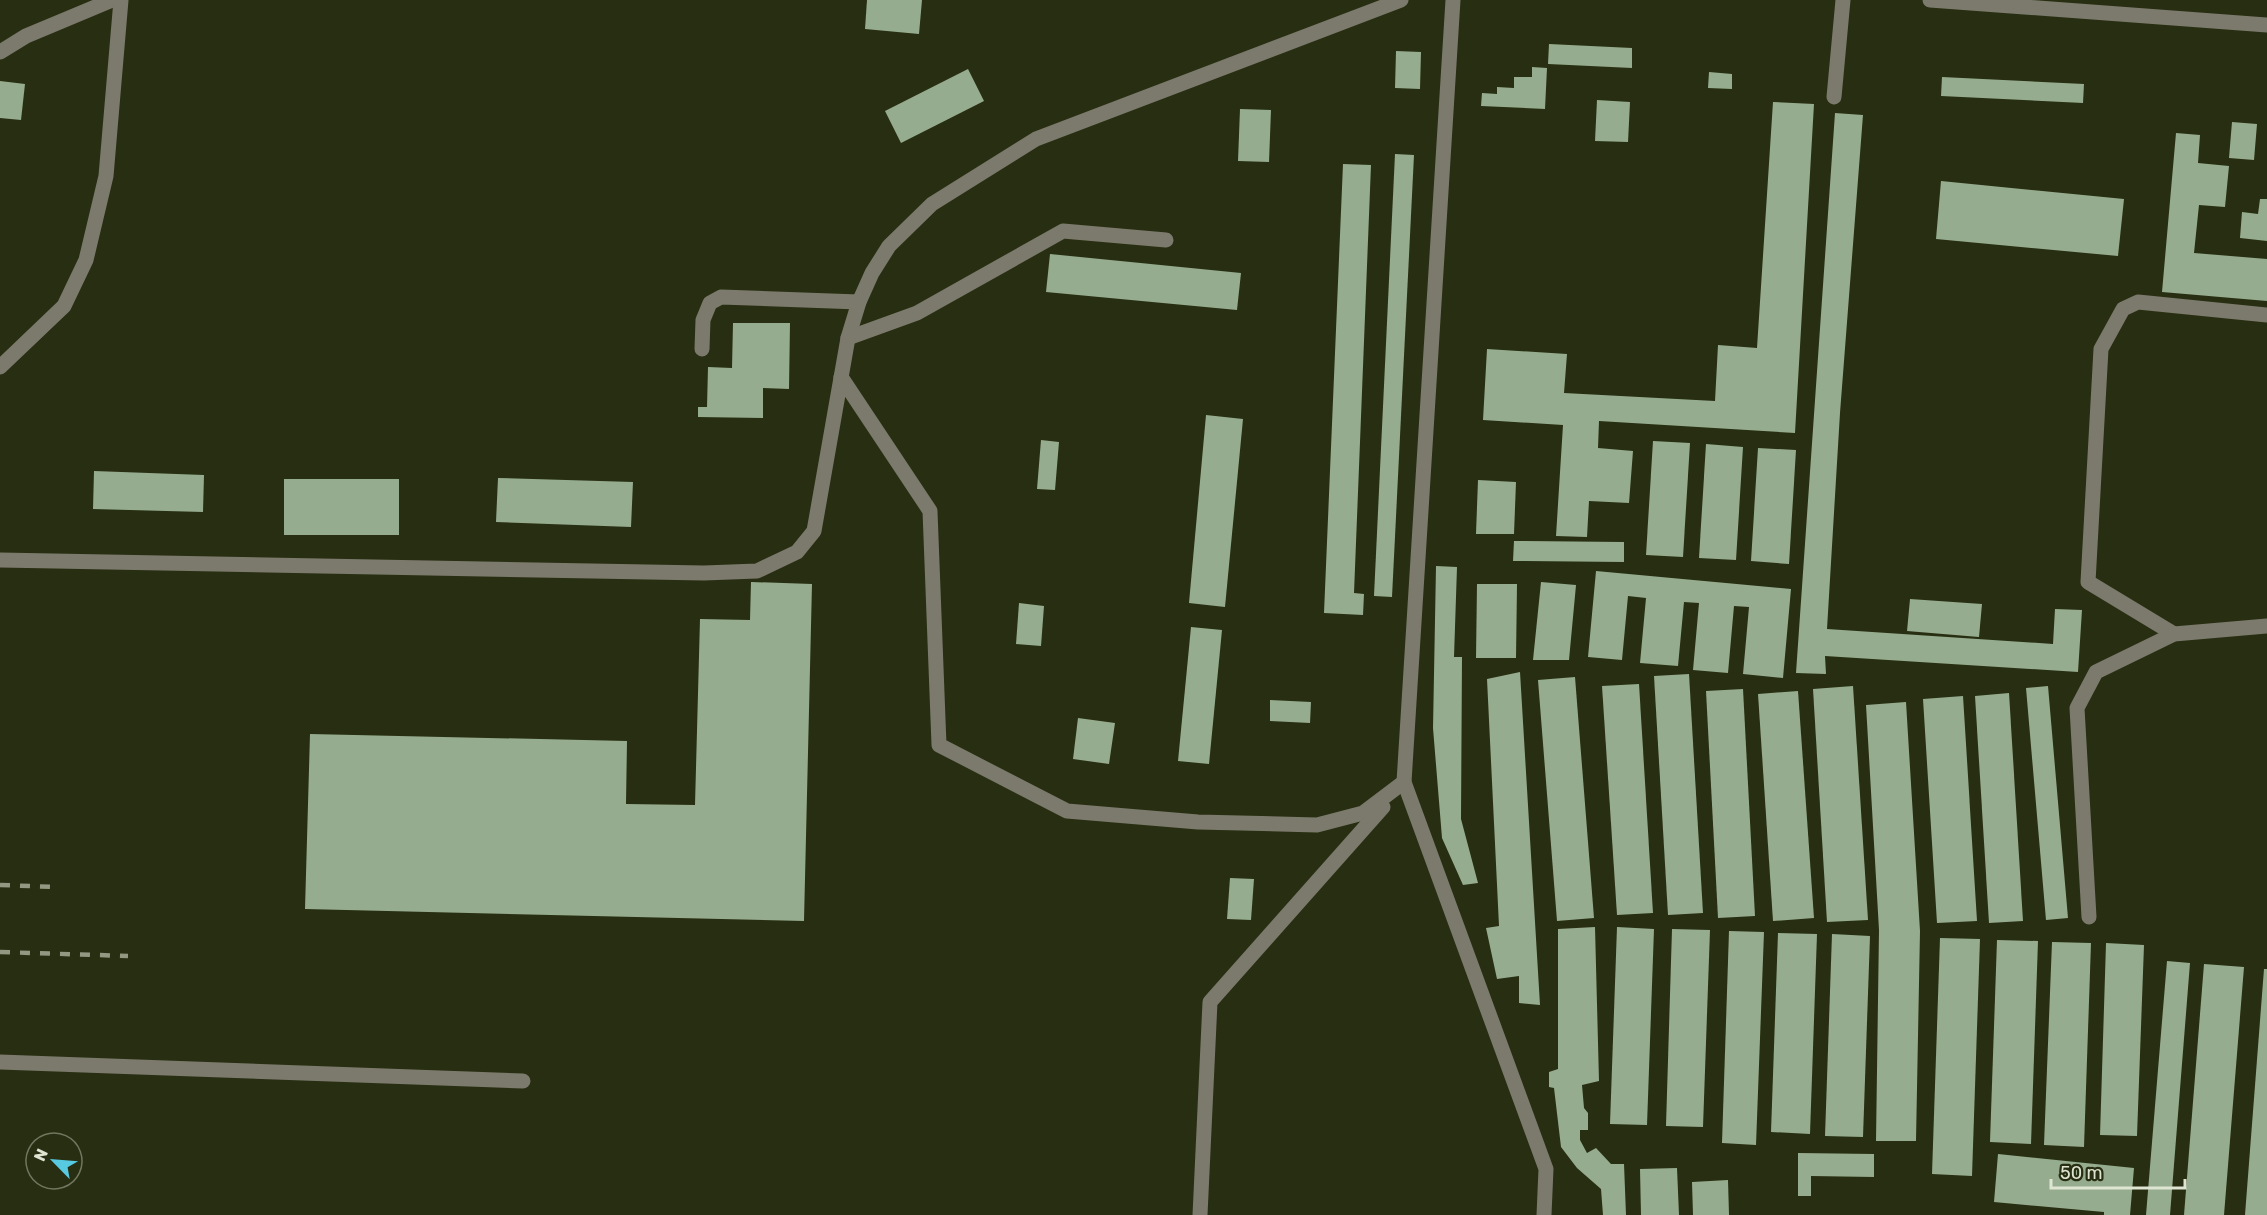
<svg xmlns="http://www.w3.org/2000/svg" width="2267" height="1215" font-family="Rubik,sans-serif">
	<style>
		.building { fill: #96ac8f }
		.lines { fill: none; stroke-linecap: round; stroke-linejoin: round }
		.minor { stroke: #7c7a6c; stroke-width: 15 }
		.rail { stroke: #929881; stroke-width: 4.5; stroke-dasharray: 10 10; stroke-linecap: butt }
	</style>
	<rect width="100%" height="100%" fill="#282e11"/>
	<g class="building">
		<path d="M867,0H922L919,34L865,29Z"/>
		<path d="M1549,44L1632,48V68L1548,64Z"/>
		<path d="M1396,51L1421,52L1420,89L1395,88Z"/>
		<path d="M1532,67L1547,68L1545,109L1481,106L1482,93L1497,94V87L1514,88V77H1532Z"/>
		<path d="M968,69L984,101L901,143L885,111Z"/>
		<path d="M1709,72L1732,74V89L1708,88Z"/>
		<path d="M1942,77L2084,84L2083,103L1941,96Z"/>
		<path d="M0,81L25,84L21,120L0,118Z"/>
		<path d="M1597,100L1630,102L1628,142L1595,141Z"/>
		<path d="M1773,102L1814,104L1795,433L1599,421L1598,448L1633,451L1629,503L1589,501L1587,537L1556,536L1563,425L1483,420L1487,349L1567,354L1564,393L1715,401L1718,345L1757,348Z"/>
		<path d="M1240,109L1271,110L1269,162L1238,161Z"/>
		<path d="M1835,113L1863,115L1840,413L1827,629L2053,644L2055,609L2082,610L2078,672L1825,656L1826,674L1796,673Z"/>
		<path d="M2232,122L2257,124L2254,160L2229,158Z"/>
		<path d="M2176,133L2200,135L2198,163L2229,166L2225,207L2199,205L2194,253L2267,259V301L2162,292Z"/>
		<path d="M1395,154L1414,155L1392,597L1374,596Z"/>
		<path d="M1343,164L1371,165L1354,593L1364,594L1363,615L1324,613Z"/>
		<path d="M1941,181L2124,199L2118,256L1936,239Z"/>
		<path d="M2260,199H2267V241L2240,238L2242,212L2258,214Z"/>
		<path d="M1050,254L1241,273L1237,310L1046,292Z"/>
		<path d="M733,323H790L789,389L763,388V418L698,417V407H707L708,367L732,368Z"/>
		<path d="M1206,415L1243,419L1225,607L1189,603Z"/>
		<path d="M1041,440L1059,442L1055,490L1037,489Z"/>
		<path d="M1653,441L1690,443L1683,557L1646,555Z"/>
		<path d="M1706,444L1743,447L1736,560L1699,558Z"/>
		<path d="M1758,448L1796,450L1789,564L1751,561Z"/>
		<path d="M94,471L204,475L203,512L93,509Z"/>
		<path d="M498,478L633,482L631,527L496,522Z"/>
		<rect x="284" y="479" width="115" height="56"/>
		<path d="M1478,480L1516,482L1514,534H1476Z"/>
		<path d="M1514,541L1624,542V562L1513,561Z"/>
		<path d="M1436,566L1457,567L1454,657H1462L1461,819L1478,883L1463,885L1442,838L1433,728Z"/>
		<path d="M1596,571L1791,589L1783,678L1743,674L1749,607L1734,606L1728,673L1693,670L1699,603L1684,602L1678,666L1640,663L1646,598L1628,596L1622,660L1588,657Z"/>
		<path d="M751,582L812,584L804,921L305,909L310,734L627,741L626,804L695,805L700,619L750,620Z"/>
		<path d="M1541,582L1576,585L1569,660H1533Z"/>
		<path d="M1477,584H1517L1516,658H1476Z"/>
		<path d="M1910,599L1982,604L1979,637L1907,631Z"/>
		<path d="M1019,603L1044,606L1041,646L1016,644Z"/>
		<path d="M1191,627L1222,630L1209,764L1178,761Z"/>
		<path d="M1520,672L1540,1005L1519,1003V976L1497,979L1486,928L1499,926L1487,679Z"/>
		<path d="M1689,674L1703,913L1668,915L1654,676Z"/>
		<path d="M1575,677L1594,918L1557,921L1538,680Z"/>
		<path d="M1639,684L1653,913L1617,915L1602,686Z"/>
		<path d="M1853,686L1868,920L1827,922L1813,689Z"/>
		<path d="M2048,686L2068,918L2046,920L2026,688Z"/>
		<path d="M1743,689L1755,916L1718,918L1706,691Z"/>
		<path d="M1798,691L1814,918L1773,921L1758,694Z"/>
		<path d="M2009,693L2023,921L1989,923L1975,696Z"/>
		<path d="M1963,696L1977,921L1937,923L1923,699Z"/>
		<path d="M1270,700L1311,702L1310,723L1270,721Z"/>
		<path d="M1906,702L1920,931L1916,1141H1876L1879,930L1866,705Z"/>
		<path d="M1078,718L1115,723L1109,764L1073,759Z"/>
		<path d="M1230,878L1254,879L1251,920L1227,919Z"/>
		<path d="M1595,927L1599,1081L1582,1085L1584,1108L1588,1113V1130H1580V1140L1587,1153L1596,1148L1611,1164H1624L1626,1215H1603L1601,1189L1577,1168L1561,1147L1554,1088L1549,1087V1072L1558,1069V929Z"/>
		<path d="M1617,927L1654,929L1647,1125L1610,1124Z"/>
		<path d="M1672,929L1710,930L1703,1127L1666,1126Z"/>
		<path d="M1729,931L1764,932L1756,1145L1722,1143Z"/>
		<path d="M1778,933L1817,934L1810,1134L1771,1132Z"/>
		<path d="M1832,934L1870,936L1863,1137L1825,1136Z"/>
		<path d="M1940,938L1980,939L1972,1176L1932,1174Z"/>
		<path d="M1997,940L2038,941L2031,1144L1990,1142Z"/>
		<path d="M2052,942L2091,943L2084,1147L2044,1145Z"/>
		<path d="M2106,943L2144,945L2137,1136L2100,1135Z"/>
		<path d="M2167,961L2190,963L2170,1215H2146Z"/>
		<path d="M2204,964L2244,967L2224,1215H2184Z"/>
		<path d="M2264,969H2267V1215H2245Z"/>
		<path d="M1798,1153L1874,1154V1177L1811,1176V1196H1798Z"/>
		<path d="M1998,1154L2134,1168L2130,1215H2104V1212L1994,1202Z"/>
		<path d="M1677,1168L1679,1215H1641L1640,1169Z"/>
		<path d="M1728,1180L1729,1215H1693L1692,1182Z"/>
	</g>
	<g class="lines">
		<g class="minor">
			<path d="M1453,0L1404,782L1546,1169L1544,1215"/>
			<path d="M1930,0L2267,25"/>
			<path d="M0,52L26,36L112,0"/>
			<path d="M1834,97L1843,0"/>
			<path d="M848,338L917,313L1063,231L1166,240"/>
			<path d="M702,349L703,320L710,303L721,297L859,302"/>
			<path d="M0,367L64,306L86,260L106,176L121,0"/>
			<path d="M841,377L930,511L939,745L1067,811L1198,822L1317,825L1363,813L1404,782"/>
			<path d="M0,560L704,573L757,571L797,552L814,531L848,338L859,302L872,273L889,246L932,204L1036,139L1401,0"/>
			<path d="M2174,634L2088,582L2101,349L2123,309L2138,302L2267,315"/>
			<path d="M2089,917L2077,708L2096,672L2174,634L2267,626"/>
			<path d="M0,1062L523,1081"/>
			<path d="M1200,1215L1210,1002L1383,807"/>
		</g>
		<g class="rail">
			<path d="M0,885L54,887"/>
			<path d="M0,952L128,956"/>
		</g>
	</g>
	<g transform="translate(54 1161) rotate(295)"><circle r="28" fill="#282e11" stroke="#71775f" stroke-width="1.5"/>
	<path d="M0-4.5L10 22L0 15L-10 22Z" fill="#57c9e1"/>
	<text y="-9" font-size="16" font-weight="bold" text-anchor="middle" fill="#dfe5d3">N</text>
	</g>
	<path d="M2051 1179v9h134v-9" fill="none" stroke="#dfe5d3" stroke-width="3"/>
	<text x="2060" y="1179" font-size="18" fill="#dfe5d3" stroke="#282e11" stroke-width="4.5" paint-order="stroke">50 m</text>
</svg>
